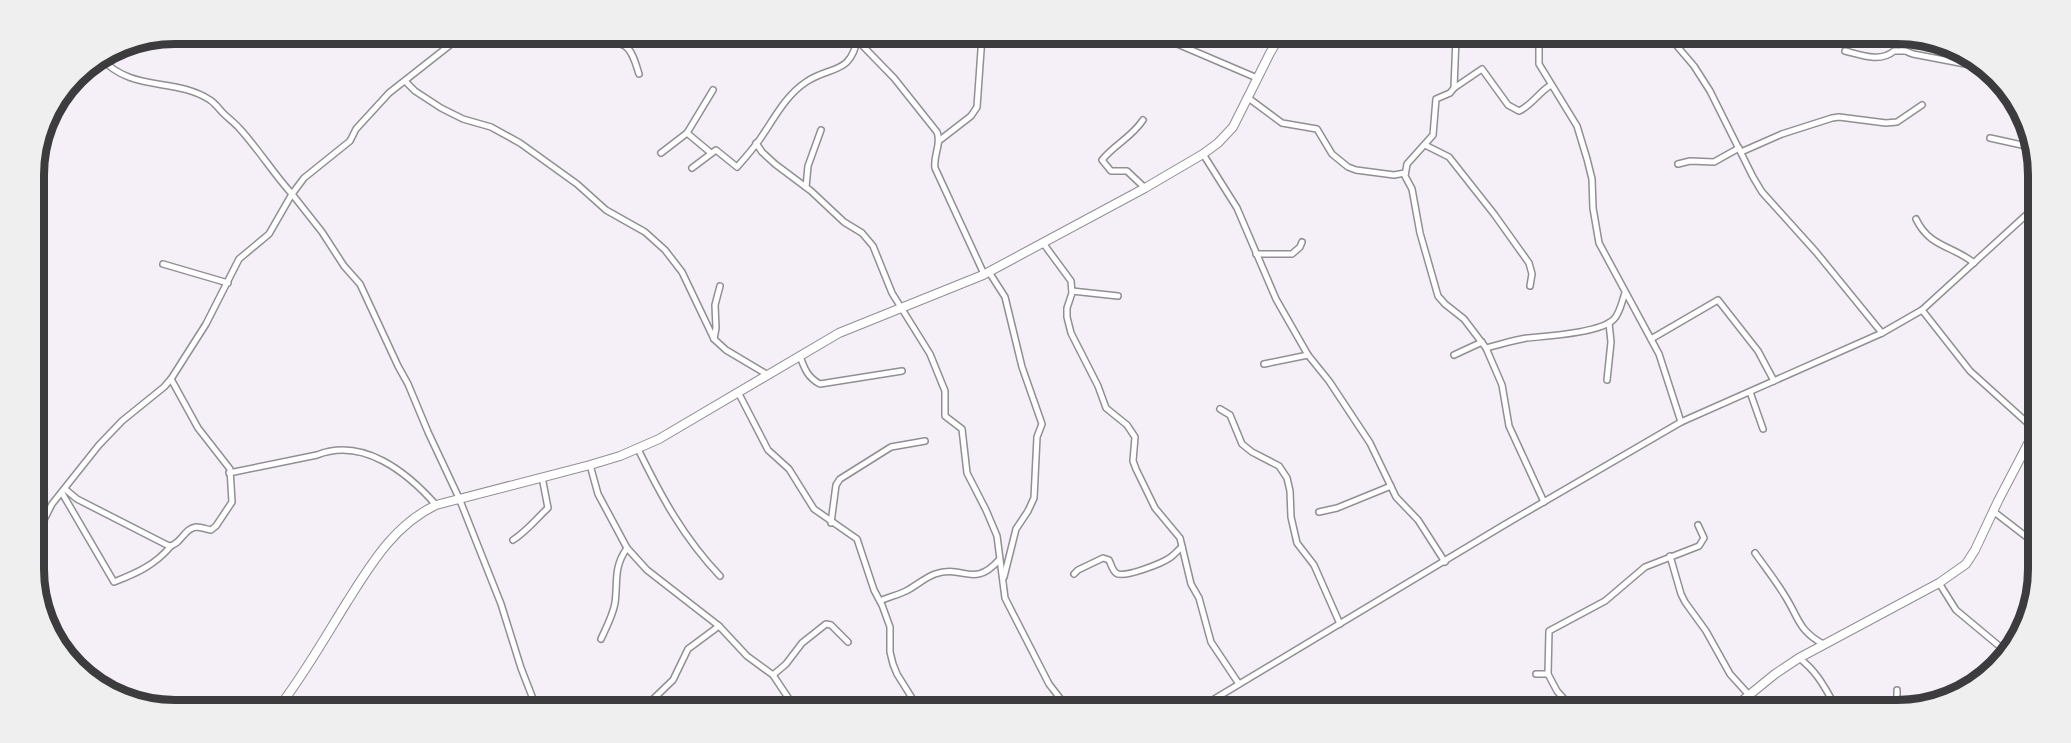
<svg xmlns="http://www.w3.org/2000/svg" width="2071" height="743" font-family="Merriweather,serif">
	<style>
		.lines { fill: none; stroke-linecap: round; stroke-linejoin: round }
		.minor-casing { stroke: #918e94; stroke-width: 8 }
		.secondary-casing { stroke: #918e94; stroke-width: 10 }
		.minor { stroke: #fff; stroke-width: 5 }
		.secondary { stroke: #fff; stroke-width: 8 }
		.rim { fill: none; stroke: #3c3b3d; stroke-width: 8 }
	</style>
	<rect width="100%" height="100%" fill="#f5f0f7"/>
	<g class="lines">
		<defs>
			<g id="minor">
				<path d="M464,34L389,93L356,129L350,141L304,178L292,194L322,232L344,266L360,284L398,366L408,384L428,432L459,498L501,604L521,668L535,704"/>
				<path d="M613,35L612,39C616,43 620,43 625,46C633,51 636,65 639,74"/>
				<path d="M1161,37L1257,78"/>
				<path d="M1456,38L1454,88L1450,93L1436,99L1433,135L1407,164L1405,176L1412,189L1420,233L1438,296L1445,304L1464,319L1486,348L1502,385L1509,426L1544,502"/>
				<path d="M1539,39V64L1577,126L1587,159L1592,179L1593,208L1599,243L1659,354L1681,422"/>
				<path d="M1671,39L1694,66L1710,91L1753,177L1762,192L1816,252L1882,333"/>
				<path d="M857,40L894,78L937,132C942,144 933,155 935,168L984,274"/>
				<path d="M1902,40C1900,50 1905,51 1913,54L1981,67"/>
				<path d="M1845,51C1861,55 1880,63 1894,51H1905"/>
				<path d="M405,81L415,91L441,108L463,119L491,127L520,143L577,184L606,210L645,232L665,250L682,272L714,339L726,350L768,375"/>
				<path d="M1454,88L1482,69L1508,105L1519,111C1531,106 1539,92 1551,85"/>
				<path d="M65,89L91,62"/>
				<path d="M1247,97L1282,123L1317,129L1332,154L1348,167L1356,170L1394,175L1405,173"/>
				<path d="M2012,104H2013"/>
				<path d="M1143,120C1132,137 1114,145 1102,160L1111,171H1127L1145,188"/>
				<path d="M687,133L711,153"/>
				<path d="M1990,138L2031,147"/>
				<path d="M940,140L971,116L977,107L982,36"/>
				<path d="M2030,142L2031,147L2034,150"/>
				<path d="M756,143L762,152L775,164L811,191L844,222L862,233L873,246L892,293L930,354L945,391V416L962,429L967,473L986,510L997,536L1005,598L1049,684L1066,706"/>
				<path d="M1425,145L1449,157L1494,214L1529,263L1532,274L1530,286"/>
				<path d="M1741,152L1782,134L1832,118L1839,117L1886,123L1897,122L1922,105"/>
				<path d="M661,153L687,133L713,90"/>
				<path d="M1203,154L1237,208L1276,299L1308,355L1329,381L1370,443L1396,497L1418,520L1445,562"/>
				<path d="M1678,164L1690,161L1714,162L1739,148"/>
				<path d="M692,168L716,150L737,167C745,158 753,149 760,139C774,119 785,96 806,82C831,65 851,76 858,36"/>
				<path d="M806,187L808,166L821,130"/>
				<path d="M1916,219C1930,248 1952,245 1974,263"/>
				<path d="M1043,243L1071,281L1072,293L1067,308V317L1071,333L1098,386L1106,408L1127,425L1135,437L1133,461L1136,469L1155,508L1180,538L1191,584L1199,598L1211,642L1239,684"/>
				<path d="M1256,254H1292L1300,247L1302,242"/>
				<path d="M163,264L228,283"/>
				<path d="M989,272L1005,297L1022,367L1042,424L1037,437L1034,498L1028,511L1016,529L1004,577"/>
				<path d="M1072,291L1118,296"/>
				<path d="M1922,310L1970,371L2033,428"/>
				<path d="M714,339L716,328L715,305L720,286"/>
				<path d="M1651,339L1718,300L1758,351L1774,381"/>
				<path d="M1486,348C1499,345 1513,340 1527,338C1546,336 1601,333 1614,319C1620,313 1622,301 1625,293"/>
				<path d="M1454,355L1482,342"/>
				<path d="M800,356C804,368 808,378 820,384L902,371"/>
				<path d="M1264,364L1308,355"/>
				<path d="M1607,380L1611,342L1609,323"/>
				<path d="M738,392L768,450L789,469L814,509L857,539L874,590L882,605L890,627V652L893,664L897,674L917,706"/>
				<path d="M1750,392L1763,429"/>
				<path d="M1220,409L1230,415L1242,444L1252,452L1279,466L1287,478L1290,491L1291,517L1297,543L1314,565L1340,624"/>
				<path d="M638,449C661,496 683,537 720,576"/>
				<path d="M590,465L598,494L627,548L647,570L719,626L747,656L773,675L793,705"/>
				<path d="M229,473L317,455C363,437 407,472 436,505"/>
				<path d="M65,489L77,499L169,546C181,545 184,528 196,527C201,527 206,529 211,530L216,526L232,502L230,469L198,428L171,379"/>
				<path d="M62,493L114,582C137,573 155,565 171,546"/>
				<path d="M1993,511L2028,538"/>
				<path d="M1319,512L1337,508L1391,486"/>
				<path d="M831,523L836,485L840,479L891,447L925,441"/>
				<path d="M35,532L40,528L52,504L99,445L122,421L164,387L171,379L206,324L239,259L269,234L292,194C273,173 259,150 240,129C235,123 229,119 223,113C219,109 215,103 210,100C175,77 131,93 100,57"/>
				<path d="M513,540C527,531 536,519 548,508L542,477"/>
				<path d="M1755,553C1765,567 1776,581 1785,596C1799,618 1798,630 1823,644"/>
				<path d="M1670,556L1681,594L1685,602L1706,631L1730,674L1749,695"/>
				<path d="M1074,574L1078,570L1103,558L1109,560C1111,564 1112,570 1116,573C1123,579 1163,563 1171,557C1175,554 1178,550 1182,547"/>
				<path d="M1939,583L1956,610L2004,650"/>
				<path d="M880,601C888,597 898,595 906,591C916,586 924,578 935,574C963,564 973,589 999,560"/>
				<path d="M601,639C606,628 613,615 615,603C618,581 613,568 627,548"/>
				<path d="M1799,658C1818,672 1826,690 1837,709"/>
				<path d="M1536,674H1548"/>
				<path d="M773,675L786,664L802,643L826,624L831,625L848,642"/>
				<path d="M1897,690V710"/>
				<path d="M647,705L673,680L688,649L719,626"/>
				<path d="M1201,707L1504,525L1681,422L1882,333L1922,310L2036,206"/>
				<path d="M1572,708L1557,691L1548,674L1549,631L1605,601L1645,567L1699,546L1704,538L1698,525"/>
			</g>
			<g id="secondary">
				<path d="M282,703C306,671 326,636 347,602C371,564 394,525 436,505L590,465L620,456L659,439L839,333L983,275L1145,188L1203,154L1218,143L1233,127L1270,53L1279,38"/>
				<path d="M1732,709L1775,674L1799,658L1939,583L1966,564L1975,550L1998,501L2033,434"/>
			</g>
		</defs>
		<use href="#minor" class="minor-casing"/>
		<use href="#secondary" class="secondary-casing"/>
		<use href="#minor" class="minor"/>
		<use href="#secondary" class="secondary"/>
	</g>
	<path d="M0 0H2071V743H0ZM175 44H1897A131 131 0 0 1 2028 175V569A131 131 0 0 1 1897 700H175A131 131 0 0 1 44 569V175A131 131 0 0 1 175 44Z" fill="#efefef" fill-rule="evenodd"/>
	<path class="rim" d="M175 44H1897A131 131 0 0 1 2028 175V569A131 131 0 0 1 1897 700H175A131 131 0 0 1 44 569V175A131 131 0 0 1 175 44Z"/>
</svg>
